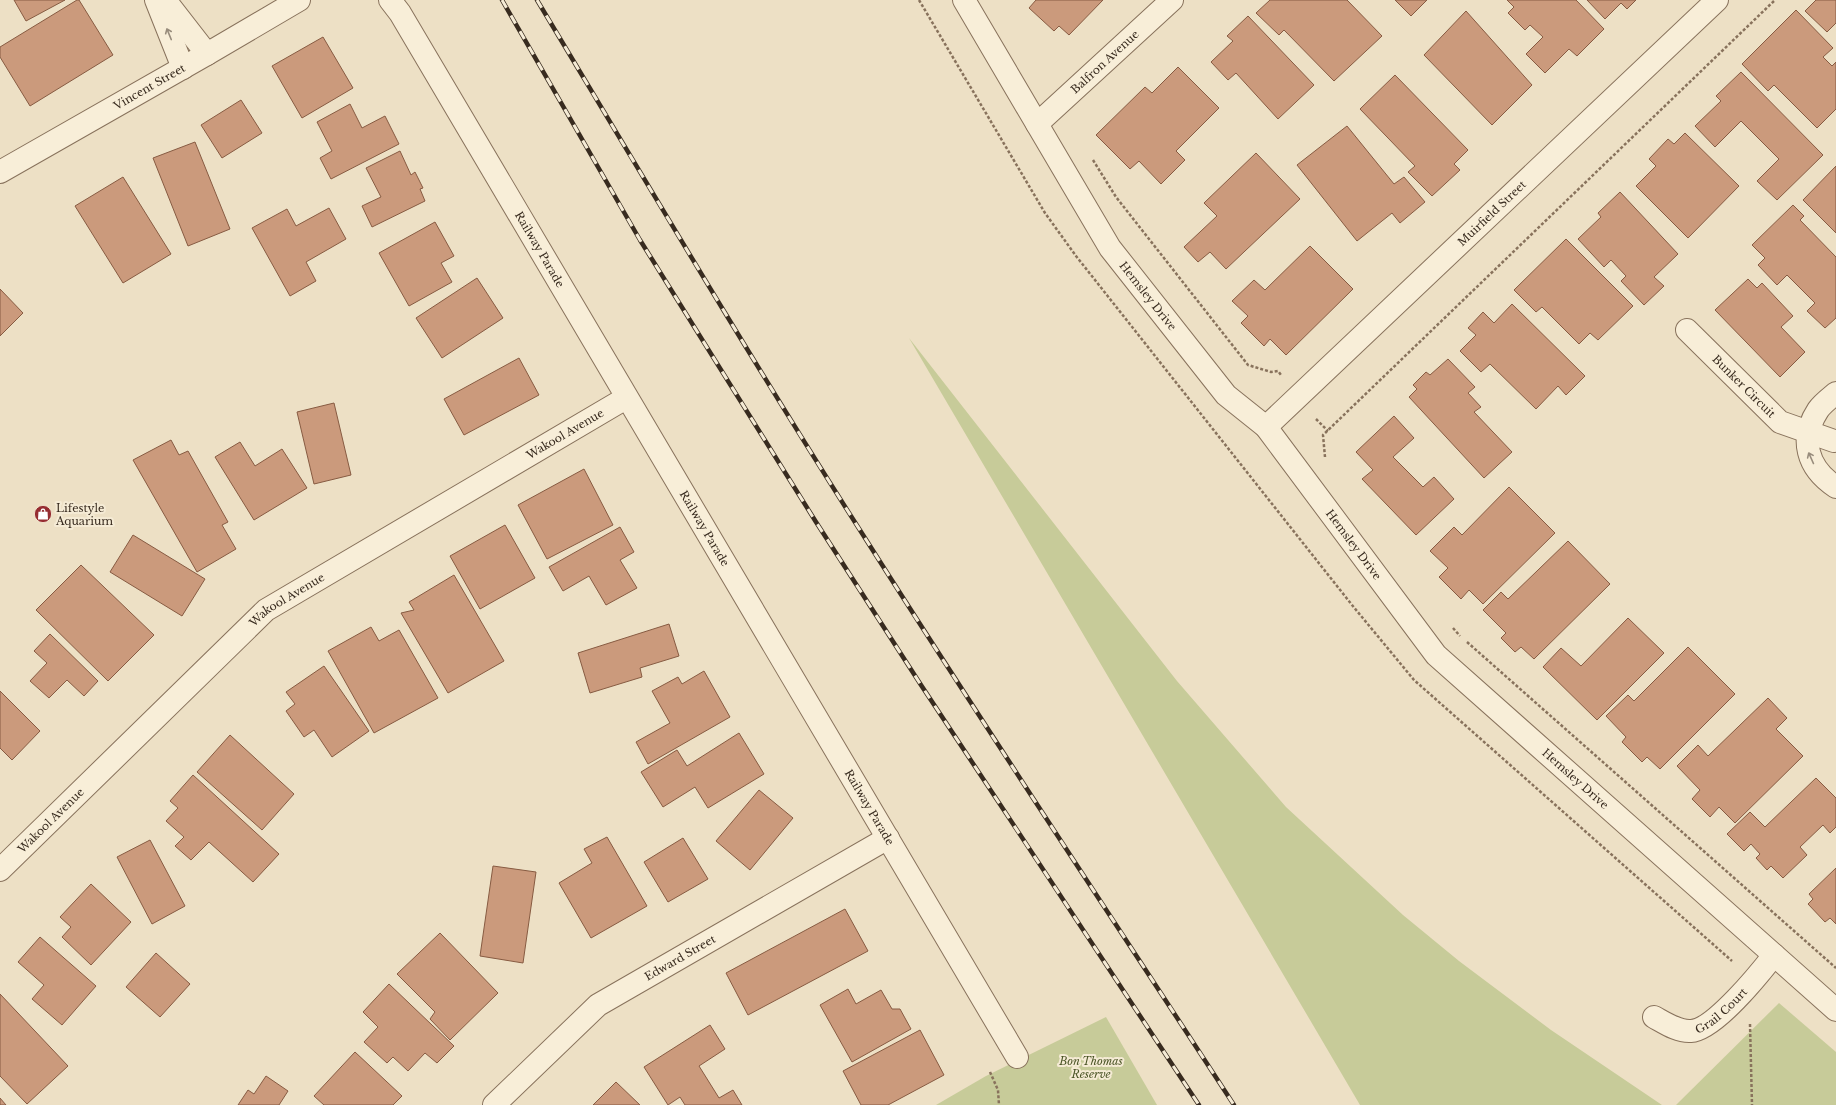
<svg xmlns="http://www.w3.org/2000/svg" width="1836" height="1105" font-family="'Libre Baskerville',serif">
	<style>
		.green { fill: #c7cb99 }
		.building { fill: #cb9a7c; stroke: #875b42 }
		.lines { fill: none; stroke-linecap: round; stroke-linejoin: round }
		.minor-casing { stroke: #88725c; stroke-width: 24 }
		.path { stroke: #88725c; stroke-width: 2.5; stroke-dasharray: 3 2; stroke-linecap: butt }
		.minor { stroke: #f8eed8; stroke-width: 22 }
		.rail-casing { stroke: #382b1f; stroke-width: 4.5 }
		.rail { stroke: #f5ebd5; stroke-width: 3; stroke-dasharray: 9; stroke-linecap: butt }
		.oneway { stroke: #988c7c }
		.labels { text-anchor: middle; dominant-baseline: central; stroke-width: 4; stroke-linejoin: round; paint-order: stroke }
		.street-label { font-size: 11px; fill: #382b1f; stroke: #f5ebd5 }
		.poi-label { font-size: 11px; fill: #382b1f; stroke: #f5ebd5; text-anchor: start }
		.park-label { font-size: 11px; font-style: italic; fill: #4a5426; stroke: #f5ebd5 }
	</style>
	<rect width="100%" height="100%" fill="#ede0c5"/>
	<g class="green">
		<path d="M909,338L1177,681L1286,807L1403,915L1459,961L1551,1030L1662,1105H1360Z"/>
		<path d="M1779,1003L1836,1052V1105H1676Z"/>
		<path d="M1106,1017L1157,1105H936L986,1076Z"/>
	</g>
	<g class="building">
		<path d="M14,0H65L26,21Z"/>
		<path d="M77,0H79L113,55L30,106L0,57V47Z"/>
		<path d="M1036,0H1103L1069,35L1059,26L1054,31L1029,8Z"/>
		<path d="M1270,0H1347L1382,36L1334,81L1284,30L1279,35L1256,13Z"/>
		<path d="M1395,0H1427L1411,16Z"/>
		<path d="M1507,0H1576L1604,29L1577,56L1569,49L1545,73L1526,54L1543,37L1530,25L1525,30L1508,13L1514,7Z"/>
		<path d="M1587,0H1636L1627,9L1621,3L1605,19Z"/>
		<path d="M1816,0H1836V23L1827,32L1805,11Z"/>
		<path d="M1796,10L1833,48L1823,57L1832,66L1836,62V109L1817,128L1774,85L1768,91L1742,64Z"/>
		<path d="M1466,11L1532,85L1492,125L1424,55Z"/>
		<path d="M1248,16L1314,85L1278,119L1236,73L1228,80L1211,62L1233,41L1227,36Z"/>
		<path d="M323,37L353,88L302,118L272,66Z"/>
		<path d="M1178,67L1219,108L1176,151L1185,160L1161,184L1139,161L1130,169L1096,135L1145,87L1152,93Z"/>
		<path d="M1741,72L1823,155L1777,200L1757,181L1779,159L1741,121L1715,147L1695,126L1721,101L1716,96Z"/>
		<path d="M1395,75L1468,150L1454,164L1460,170L1432,196L1408,172L1415,166L1360,109Z"/>
		<path d="M241,100L262,133L222,158L201,125Z"/>
		<path d="M350,104L362,128L385,116L399,144L331,179L320,158L332,151L317,122Z"/>
		<path d="M1347,126L1394,184L1404,177L1425,202L1400,223L1392,213L1357,241L1297,165Z"/>
		<path d="M1685,133L1739,186L1688,238L1636,186L1656,166L1649,159L1668,139L1674,144Z"/>
		<path d="M195,142L230,229L188,246L153,158Z"/>
		<path d="M400,151L411,175L415,172L423,188L420,189L425,201L372,227L362,206L381,197L366,168Z"/>
		<path d="M1256,153L1300,199L1226,269L1210,252L1198,262L1184,247L1217,216L1204,203Z"/>
		<path d="M1836,166V233L1803,200Z"/>
		<path d="M123,177L171,254L123,283L75,206Z"/>
		<path d="M1620,192L1678,254L1654,277L1664,286L1644,305L1621,281L1626,276L1611,260L1604,267L1578,239L1601,217L1598,213Z"/>
		<path d="M1793,205L1804,216L1800,220L1836,257V318L1825,328L1807,311L1815,303L1787,275L1777,285L1758,265L1765,258L1752,245Z"/>
		<path d="M329,208L346,239L306,262L316,281L290,296L252,228L287,209L296,226Z"/>
		<path d="M435,222L454,256L441,263L452,282L409,306L379,253Z"/>
		<path d="M1566,239L1633,306L1598,340L1590,333L1579,344L1542,307L1536,312L1514,290Z"/>
		<path d="M1310,246L1353,289L1286,355L1270,339L1264,346L1241,323L1248,316L1232,301L1254,280L1265,290Z"/>
		<path d="M477,278L503,318L442,358L416,318Z"/>
		<path d="M1748,279L1757,288L1762,283L1793,316L1781,327L1805,352L1780,377L1715,310Z"/>
		<path d="M0,289L23,313L0,336Z"/>
		<path d="M1512,304L1585,376L1566,395L1558,386L1536,409L1490,364L1481,372L1460,351L1476,335L1468,328L1483,312L1494,323Z"/>
		<path d="M519,358L539,395L464,435L444,399Z"/>
		<path d="M1448,359L1475,387L1468,393L1481,407L1474,412L1512,452L1484,478L1409,397L1417,389L1413,385L1426,372L1430,375Z"/>
		<path d="M334,403L351,475L314,484L297,412Z"/>
		<path d="M1394,416L1414,438L1393,457L1423,487L1434,477L1454,499L1416,535L1362,479L1373,470L1356,452Z"/>
		<path d="M171,440L179,455L188,451L228,522L222,525L236,549L197,572L133,460Z"/>
		<path d="M240,442L255,466L282,449L307,488L254,520L215,457Z"/>
		<path d="M584,469L613,525L547,559L518,505Z"/>
		<path d="M1509,487L1555,533L1483,604L1469,590L1461,599L1439,577L1448,568L1430,551L1454,527L1462,535Z"/>
		<path d="M505,525L535,578L480,609L450,556Z"/>
		<path d="M620,527L634,552L620,560L637,588L606,605L589,576L563,591L549,567Z"/>
		<path d="M133,535L205,579L182,616L110,572Z"/>
		<path d="M1568,541L1610,584L1534,659L1521,647L1515,652L1501,638L1506,633L1483,610L1501,592L1508,599Z"/>
		<path d="M81,565L154,635L108,681L36,610Z"/>
		<path d="M454,575L504,661L448,693L401,613L414,610L409,602Z"/>
		<path d="M1628,618L1664,653L1597,720L1543,667L1561,648L1581,666Z"/>
		<path d="M669,624L679,656L640,668L642,677L590,693L578,653Z"/>
		<path d="M371,627L379,641L399,630L438,698L374,733L328,651Z"/>
		<path d="M50,634L98,681L84,696L67,680L49,698L30,681L47,663L34,651Z"/>
		<path d="M1688,647L1735,694L1660,769L1647,757L1642,762L1622,742L1626,737L1606,716L1628,695L1634,701Z"/>
		<path d="M324,666L369,731L332,757L314,730L304,737L286,711L295,704L286,692Z"/>
		<path d="M704,671L730,717L648,764L636,742L670,723L652,691L678,677L682,684Z"/>
		<path d="M0,691L40,731L12,760L0,748Z"/>
		<path d="M1768,698L1787,718L1776,729L1803,756L1735,823L1719,807L1710,817L1692,799L1700,790L1677,766L1698,745L1708,756Z"/>
		<path d="M739,733L764,774L708,808L695,787L663,807L641,772L677,750L687,766Z"/>
		<path d="M230,735L294,794L262,830L197,772Z"/>
		<path d="M193,775L279,854L253,882L209,842L191,860L175,846L184,837L166,821L178,808L170,801Z"/>
		<path d="M1816,778L1836,798V827L1830,833L1823,825L1800,847L1807,855L1783,878L1771,866L1767,870L1756,858L1760,854L1751,844L1744,851L1727,834L1750,812L1765,827Z"/>
		<path d="M759,790L793,818L750,870L716,841Z"/>
		<path d="M607,837L647,906L591,938L559,883L592,863L584,849Z"/>
		<path d="M683,838L708,879L668,902L644,862Z"/>
		<path d="M150,840L185,906L152,924L117,857Z"/>
		<path d="M493,866L536,872L523,963L480,956Z"/>
		<path d="M1836,868V924L1830,918L1825,922L1808,904L1813,899L1809,894Z"/>
		<path d="M91,884L131,922L91,965L62,937L71,927L60,917Z"/>
		<path d="M845,909L868,951L748,1015L726,973Z"/>
		<path d="M440,933L498,993L450,1040L430,1019L435,1012L397,974Z"/>
		<path d="M40,937L96,986L62,1025L32,999L44,985L18,962Z"/>
		<path d="M156,953L190,984L160,1017L126,987Z"/>
		<path d="M389,984L454,1046L437,1063L425,1053L408,1071L393,1057L387,1063L364,1042L378,1027L363,1012Z"/>
		<path d="M848,989L856,1004L881,990L892,1009H900L911,1029L852,1062L820,1005Z"/>
		<path d="M0,994L68,1066L27,1104L0,1076Z"/>
		<path d="M710,1025L725,1049L699,1066L719,1098L733,1090L742,1105H685L680,1097L668,1105L644,1067Z"/>
		<path d="M920,1030L944,1075L888,1105H861L843,1071Z"/>
		<path d="M355,1052L402,1096L393,1105H324L314,1096Z"/>
		<path d="M266,1076L288,1091L279,1105H238L248,1090L254,1094Z"/>
		<path d="M616,1082L640,1105H593Z"/>
		<path d="M0,1098L6,1105H0Z"/>
	</g>
	<g class="lines">
		<defs>
			<g id="minor">
				<path d="M156,0L183,68"/>
				<path d="M165,0L207,54"/>
				<path id="s1" d="M390,0L400,13L1017,1057"/>
				<path id="s2" d="M964,0L1110,248L1226,395L1266,427L1436,655L1836,1010"/>
				<path id="s3" d="M1037,124L1172,0"/>
				<path id="s4" d="M0,172L207,54L299,0"/>
				<path id="s5" d="M1687,330L1780,422L1834,441"/>
				<path d="M1836,393C1830,398 1822,404 1818,410C1799,439 1807,468 1836,487"/>
				<path id="s6" d="M1266,427L1717,0"/>
				<path id="s7" d="M0,870L266,610L626,398"/>
				<path id="s8" d="M1654,1017C1665,1023 1678,1032 1691,1031C1714,1030 1760,973 1774,955"/>
				<path id="s9" d="M494,1105L598,1005L888,838"/>
			</g>
		</defs>
		<use href="#minor" class="minor-casing"/>
		<g class="path">
			<path d="M919,0L1045,213L1076,256L1352,605L1414,680L1732,961"/>
			<path d="M1093,160L1116,197L1248,365L1271,372L1278,371L1281,375"/>
			<path d="M1316,419L1328,431"/>
			<path d="M1325,457L1323,435L1775,0"/>
			<path d="M1453,628L1460,636"/>
			<path d="M1467,642L1836,968"/>
			<path d="M1750,1024L1752,1105"/>
			<path d="M990,1072L998,1090L999,1105"/>
		</g>
		<use href="#minor" class="minor"/>
		<defs>
			<g id="rail">
				<path d="M502,0L640,240L816,522L921,685L1199,1105"/>
				<path d="M537,0C645,180 752,361 865,538C986,729 1111,916 1234,1105"/>
			</g>
		</defs>
		<use href="#rail" class="rail-casing"/>
		<use href="#rail" class="rail"/>
	</g>
	<defs><path id="oneway-shaft" d="M-6 0H5M1.5-3L5.5 0L1.5 3" fill="none" stroke-width="1.6" stroke-linecap="round" stroke-linejoin="round"/></defs>
	<g class="oneway">
		<use href="#oneway-shaft" transform="translate(169 34) rotate(-112)"/>
		<use href="#oneway-shaft" transform="translate(1811 458) rotate(-114)"/>
	</g>
	<defs>
		<symbol id="shop-disc" viewBox="-11 -11 22 22"><circle r="9.5" fill="#962d31" stroke="#f5ebd5"/><path d="M-5-2.5h2.3a2.7 3.5 0 0 1 5.4 0H5L5.5 6h-11ZM-1.5-2.5h3a1.5 2.3 0 0 0-3 0Z" fill="#fff"/></symbol>
	</defs>
	<g fill-rule="evenodd">
		<use href="#shop-disc" x="33" y="504" width="20" height="20"/>
	</g>
	<g class="labels">
		<g class="street-label">
			<text stroke="none"><textPath href="#s3" startOffset="92">Balfron Avenue</textPath></text>
			<text stroke="none"><textPath href="#s4" startOffset="172">Vincent Street</textPath></text>
			<text stroke="none"><textPath href="#s6" startOffset="311">Muirfield Street</textPath></text>
			<text stroke="none"><textPath href="#s1" startOffset="291">Railway Parade</textPath></text>
			<text stroke="none"><textPath href="#s2" startOffset="349">Hemsley Drive</textPath></text>
			<text stroke="none"><textPath href="#s5" startOffset="80">Bunker Circuit</textPath></text>
			<text stroke="none"><textPath href="#s7" startOffset="719">Wakool Avenue</textPath></text>
			<text stroke="none"><textPath href="#s1" startOffset="615">Railway Parade</textPath></text>
			<text stroke="none"><textPath href="#s2" startOffset="673">Hemsley Drive</textPath></text>
			<text stroke="none"><textPath href="#s7" startOffset="395">Wakool Avenue</textPath></text>
			<text stroke="none"><textPath href="#s2" startOffset="997">Hemsley Drive</textPath></text>
			<text stroke="none"><textPath href="#s1" startOffset="939">Railway Parade</textPath></text>
			<text stroke="none"><textPath href="#s7" startOffset="71">Wakool Avenue</textPath></text>
			<text stroke="none"><textPath href="#s9" startOffset="239">Edward Street</textPath></text>
			<text stroke="none"><textPath href="#s8" startOffset="77">Grail Court</textPath></text>
		</g>
		<g class="poi-label">
			<text x="56" y="508">Lifestyle<tspan x="56" dy="13">Aquarium</tspan></text>
		</g>
		<g class="park-label">
			<text x="1091" y="1061">Bon Thomas<tspan x="1091" dy="13">Reserve</tspan></text>
		</g>
	</g>
</svg>
